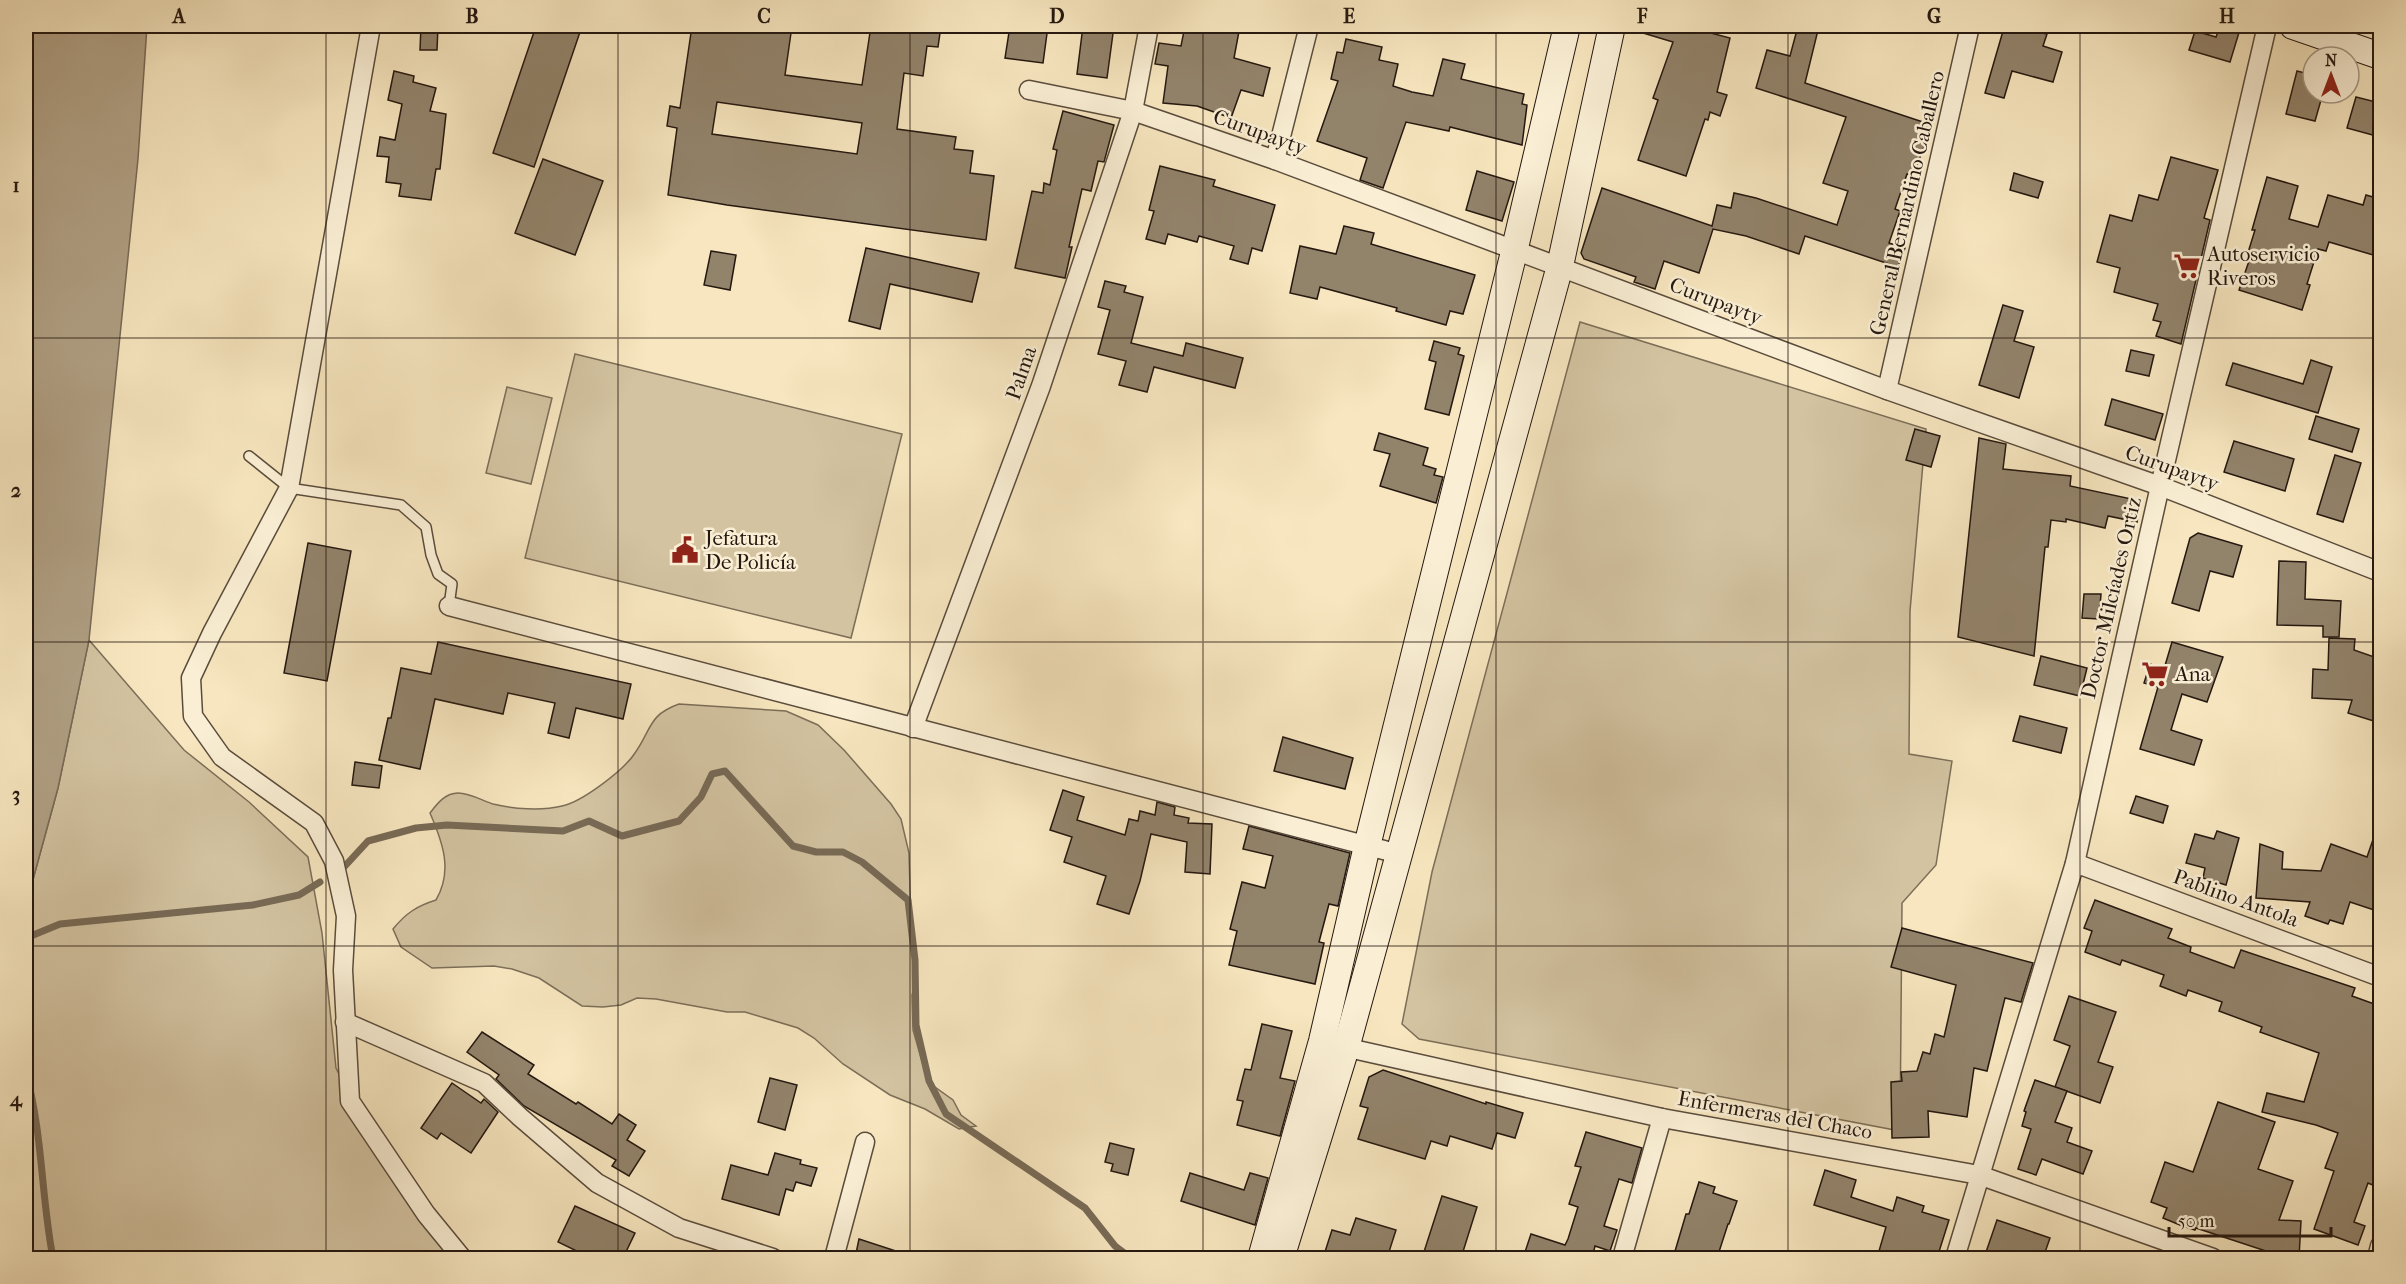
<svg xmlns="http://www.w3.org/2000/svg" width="2406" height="1284" font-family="'IM FELL French Canon',serif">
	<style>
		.green { fill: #d3c3a1; stroke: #7c6e58; stroke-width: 1.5 }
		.water { fill: #b0a084; stroke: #786a56; stroke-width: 1.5 }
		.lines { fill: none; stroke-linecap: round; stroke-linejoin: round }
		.stream { stroke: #786a56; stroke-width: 7 }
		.building { fill: #92836b; stroke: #251810; stroke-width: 1.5; fill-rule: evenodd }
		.service-casing { stroke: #5a4c3c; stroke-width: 12 }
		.minor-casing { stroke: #5a4c3c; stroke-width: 21 }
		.secondary-casing { stroke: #251810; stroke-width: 28 }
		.service { stroke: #faefd5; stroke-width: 9 }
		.minor { stroke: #faefd5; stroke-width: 18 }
		.secondary { stroke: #faefd5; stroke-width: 26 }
		.grid { fill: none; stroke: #251810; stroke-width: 1.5; stroke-opacity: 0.55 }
		.labels { text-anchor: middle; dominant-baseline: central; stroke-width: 5; stroke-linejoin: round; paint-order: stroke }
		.street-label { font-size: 21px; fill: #251810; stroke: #faefd5 }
		.poi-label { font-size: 21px; fill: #251810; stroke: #faefd5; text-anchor: start }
		.neatline { fill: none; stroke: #251810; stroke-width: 2 }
		.grid-label { font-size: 20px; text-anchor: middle; font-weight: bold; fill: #251810 }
	</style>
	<rect width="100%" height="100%" fill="#f7e6bf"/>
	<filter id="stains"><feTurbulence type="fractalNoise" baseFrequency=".00333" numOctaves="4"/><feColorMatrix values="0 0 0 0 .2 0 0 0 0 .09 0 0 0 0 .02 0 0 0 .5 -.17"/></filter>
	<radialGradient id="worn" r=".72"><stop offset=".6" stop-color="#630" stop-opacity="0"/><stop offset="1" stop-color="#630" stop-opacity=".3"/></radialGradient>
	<g class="green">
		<path d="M1580,322L1926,429L1910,611L1909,754L1952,761L1936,865L1902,903L1900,1131L1419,1039L1402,1024L1432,872Z"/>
		<path d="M575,354L902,434L851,638L525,558Z"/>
		<path d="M507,387L552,398L531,484L486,473Z"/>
		<path d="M89,640L184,750L249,802L308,857L322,933L336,1068L378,1151L452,1258H26V905L58,788Z"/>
		<path d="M679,704L786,711L818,725L844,750L891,804L901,819L909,853L911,924L917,960V978L912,995L913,1030L928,1082L953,1100L961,1115L976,1126L959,1129L925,1109L890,1095L843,1064L814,1038L798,1028L745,1012H727L656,999L637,998L621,1005L603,1007L582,1006L539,978L512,969L494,966L432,968L401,947L393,929C406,913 417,906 436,900C453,871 443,843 430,813C437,804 445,793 458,793C470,793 483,801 493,804C514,809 541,811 562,806C582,802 624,770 635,753C652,729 648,715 679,704Z"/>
	</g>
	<path class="water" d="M26,26H147L138,159L89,640L58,788L26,905Z"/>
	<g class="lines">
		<g class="stream">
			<path d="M345,866L368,841L416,828L447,825L563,831L589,821L622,836L679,821L701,797L712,774L725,771L793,846L816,852H843L862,862L908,900L915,960L916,1025L929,1081L946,1114L1085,1208L1115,1246L1131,1258"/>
			<path d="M26,938L60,924L253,905L299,895L320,882"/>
			<path d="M26,1073C43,1135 41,1196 53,1258"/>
		</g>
	</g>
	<g class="building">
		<path d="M421,26H438L437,50H420Z"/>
		<path d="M536,26H562L580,32L534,167L493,153Z"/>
		<path d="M692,26H792L785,75L862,85L871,26H941L938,47L927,46L923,76L904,73L897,129L956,137L954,149L973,151L970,173L994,176L986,240L727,205L668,195L677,128L667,126L670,106L680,108ZM717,102L862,123L857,154L712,134Z"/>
		<path d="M1010,26H1048L1043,63L1005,58Z"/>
		<path d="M1083,26H1114L1107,78L1077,74Z"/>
		<path d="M1185,26H1240L1234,58L1270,68L1263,96L1241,90L1231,118L1197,106L1163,103L1168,66L1155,64L1159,43L1181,46Z"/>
		<path d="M1634,26H1684L1730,38L1717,92L1727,95L1720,116L1710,112L1708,120L1705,119L1686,176L1638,160L1658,100L1653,98L1673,42L1633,30Z"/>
		<path d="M1798,26H1819L1805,83L1932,125L1913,176L1907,174L1895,209L1900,211L1889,243L1905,248L1898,267L1805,236L1799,254L1746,236L1713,229L1699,273L1664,261L1655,289L1634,282L1636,277L1584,259L1581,253L1602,188L1712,226L1717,205L1731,208L1734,193L1756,198L1837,225L1848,191L1823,183L1846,117L1756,88L1767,50L1790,56Z"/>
		<path d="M2010,26L2047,34L2043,46L2062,52L2053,82L2012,71L2004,98L1985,93L2003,31Z"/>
		<path d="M2220,26H2241L2230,62L2189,50L2195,31L2216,37Z"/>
		<path d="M1346,39L1382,47L1379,60L1398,64L1393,86L1412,92L1433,96L1443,59L1465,64L1461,79L1524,94L1522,104L1527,105L1522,145L1450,127L1449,131L1406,122L1383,188L1360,180L1367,158L1317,141L1338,81L1331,79L1337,52L1343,53Z"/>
		<path d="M394,71L414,76L413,82L436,88L430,111L446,114L440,169H436L431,200L399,196L401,184L386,182L389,157L377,156L380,137L395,140L402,104L388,100Z"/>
		<path d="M2297,71L2313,75V93H2323L2315,121L2286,114Z"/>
		<path d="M2356,97L2380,103V137L2347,128Z"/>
		<path d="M1063,111L1114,125L1104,162L1098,161L1091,191L1082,189L1069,247H1072L1065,278L1015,268L1032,191L1043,193L1044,183L1050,185L1057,150L1053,149Z"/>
		<path d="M2171,157L2218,170L2204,218L2210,220L2181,344L2156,336L2161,322L2153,320L2158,304L2114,292L2120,268L2097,262L2110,215L2132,221L2139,195L2158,200Z"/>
		<path d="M543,159L603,181L575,255L515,233Z"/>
		<path d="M1160,166L1215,180L1213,186L1275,205L1262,251L1252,248L1248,264L1230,259L1234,246L1199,236L1197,242L1168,234L1165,244L1146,239L1154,211L1149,210Z"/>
		<path d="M1477,171L1514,182L1502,221L1466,210Z"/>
		<path d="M2014,173L2043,182L2038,198L2010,190Z"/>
		<path d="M2267,177L2298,186L2289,219L2318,227L2328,195L2363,205L2366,195L2380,199V257L2329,242L2326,251L2318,249L2307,284L2310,285L2302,310L2239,290L2249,261L2246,259L2255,230H2252Z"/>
		<path d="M1344,226L1374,233L1371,244L1475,275L1463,314L1450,311L1446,325L1396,311L1397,308L1320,287L1317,299L1290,293L1300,246L1336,254Z"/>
		<path d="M866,248L979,273L972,302L890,284L880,329L849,321Z"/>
		<path d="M711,251L736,255L730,290L704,285Z"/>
		<path d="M1105,281L1126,286L1124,292L1143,297L1131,343L1183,356L1186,343L1243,358L1235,388L1154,367L1147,392L1119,385L1126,361L1098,354L1110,310L1098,307Z"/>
		<path d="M2003,305L2023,311L2014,341L2034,347L2019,398L1979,385Z"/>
		<path d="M1434,341L1460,348L1458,354L1464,356L1449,415L1425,409L1436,362L1429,360Z"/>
		<path d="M2131,350L2154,355L2149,376L2126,371Z"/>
		<path d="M2311,360L2332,367L2318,413L2226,385L2233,363L2303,384Z"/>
		<path d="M2112,399L2163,414L2155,440L2105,425Z"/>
		<path d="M2316,416L2359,429L2352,452L2309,439Z"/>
		<path d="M1915,429L1940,436L1931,467L1906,460Z"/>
		<path d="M1379,433L1428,448L1423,465L1436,469L1434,475L1443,477L1436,503L1380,486L1390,454L1374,450Z"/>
		<path d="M1979,438L2006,444L2003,469L2071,476L2070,486L2141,501L2137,522L2108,516L2105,528L2066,519V522L2051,520L2048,547H2045L2034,656L1958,637Z"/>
		<path d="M2234,441L2294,459L2285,491L2224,472Z"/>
		<path d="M2335,455L2361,463L2343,522L2317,514Z"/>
		<path d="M2198,533L2242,546L2233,577L2210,571L2199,611L2172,603L2190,538Z"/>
		<path d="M308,543L351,551L327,681L284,673Z"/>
		<path d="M2279,561L2306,562L2305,599L2341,601L2339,637H2323V626L2277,625Z"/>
		<path d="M2084,594H2101L2099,619L2082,618Z"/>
		<path d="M2329,638L2355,639L2354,650L2380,659V723L2348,713L2352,700L2312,698L2313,669L2328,670Z"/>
		<path d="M438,642L631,684L623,719L576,708L569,738L548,733L555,703L508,693L503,714L435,699L420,769L379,760L388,718H391L401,668L431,674Z"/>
		<path d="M2172,642L2223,657L2207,702L2182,694L2171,730L2202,740L2194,765L2140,749L2158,687L2144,683L2150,664L2164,669Z"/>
		<path d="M2041,656L2087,668L2080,696L2034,685Z"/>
		<path d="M2020,716L2067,728L2061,753L2013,741Z"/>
		<path d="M1283,737L1353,758L1345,789L1274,771Z"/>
		<path d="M355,762L382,766L379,788L352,785Z"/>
		<path d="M1063,790L1084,797L1077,820L1125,835L1129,819L1138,821L1140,811L1155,815L1157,802L1175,807L1174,815L1189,818L1188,823L1212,824L1210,874L1185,872L1187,842L1151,834L1140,881L1129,914L1097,904L1106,876L1064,862L1072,837L1050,830Z"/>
		<path d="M2136,796L2168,806L2163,823L2130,813Z"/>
		<path d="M2378,825L2380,826V912L2350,902L2343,924L2330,920L2328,924L2305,916L2310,902L2256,898L2260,844L2283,852L2282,869L2321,871L2331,844L2367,857Z"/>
		<path d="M1249,826L1350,853L1338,906L1329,904L1319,942L1324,943L1315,984L1229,965L1237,931L1230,929L1242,882L1265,888L1273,856L1243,849Z"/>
		<path d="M2217,831L2239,838L2226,885L2203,878L2205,868L2186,863L2195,834L2214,839Z"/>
		<path d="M2095,900L2172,929L2168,938L2191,947L2190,952L2234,968L2241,950L2355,988L2352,996L2380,1006V1141L2375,1156L2380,1158V1188L2368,1183L2354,1222L2365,1226L2358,1245L2314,1229L2334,1171L2325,1168L2338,1133L2316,1125L2262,1112L2267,1093L2304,1102L2319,1053L2260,1032L2262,1027L2219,1011L2222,1002L2188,990L2186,996L2160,986L2164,975L2122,960L2120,965L2085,952L2092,931L2084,928Z"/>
		<path d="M1902,928L2033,963L2021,1002L2005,998L1987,1071L1974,1068L1967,1117L1928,1111L1929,1137L1892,1138L1891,1082L1902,1081L1901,1072L1917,1071L1923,1052L1930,1054L1935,1034L1944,1037L1956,985L1891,967Z"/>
		<path d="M2069,996L2116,1012L2098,1062L2113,1067L2100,1103L2055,1087L2070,1046L2054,1040Z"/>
		<path d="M1262,1024L1292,1031L1280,1078L1295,1081L1280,1136L1237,1125L1243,1101L1237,1100L1245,1069L1251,1070Z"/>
		<path d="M482,1032L534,1065L528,1074L576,1104L578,1102L612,1124L619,1114L636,1125L627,1140L645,1151L629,1176L612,1166L616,1160L524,1106L496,1079L499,1075L467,1052Z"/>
		<path d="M1383,1070L1486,1104V1102L1523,1113L1515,1138L1497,1133L1492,1149L1450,1136L1447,1146L1431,1141L1425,1159L1358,1139L1368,1108L1360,1106L1369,1077Z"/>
		<path d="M770,1078L797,1085L785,1130L758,1122Z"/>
		<path d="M2035,1080L2067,1091L2055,1122L2072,1128L2067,1142L2092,1151L2083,1174L2042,1159L2036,1175L2018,1169L2031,1129L2022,1126L2026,1112L2024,1111Z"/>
		<path d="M452,1083L481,1103L484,1099L498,1112L471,1153L441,1133L437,1139L421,1128Z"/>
		<path d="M2218,1102L2275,1122L2258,1169L2293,1181L2279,1220L2301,1221L2299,1258H2287L2196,1228L2195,1230L2180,1225L2163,1218L2167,1208L2151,1202L2165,1162L2193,1172Z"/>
		<path d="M1586,1132L1642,1148L1632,1183L1619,1179L1604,1226L1617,1230L1610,1251L1595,1246L1593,1254L1595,1255V1258H1523L1531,1234L1565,1245L1568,1239L1578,1207L1569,1204L1581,1167L1575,1166Z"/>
		<path d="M1110,1143L1134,1149L1128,1175L1111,1171L1113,1164L1105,1162Z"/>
		<path d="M775,1153L801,1160L800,1164L817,1168L811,1186L796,1182L793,1191L786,1189L779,1215L722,1199L731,1165L768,1175Z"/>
		<path d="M1825,1170L1856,1180L1851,1197L1893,1211L1897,1197L1924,1206L1922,1212L1949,1220L1937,1258H1877L1886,1227L1814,1205Z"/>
		<path d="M1190,1173L1244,1190L1250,1173L1268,1178L1255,1225L1181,1201Z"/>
		<path d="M1699,1182L1715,1187L1713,1193L1737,1201L1729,1224H1728L1717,1258H1673L1686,1214H1689Z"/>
		<path d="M1442,1196L1477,1207L1461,1258H1422Z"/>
		<path d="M575,1206L635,1233L623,1258H591L558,1242Z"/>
		<path d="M1356,1218L1396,1230L1387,1258H1323L1332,1230L1350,1235Z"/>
		<path d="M1997,1220L2050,1238L2043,1258H1984Z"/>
		<path d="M859,1239L908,1255L907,1258H855Z"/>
	</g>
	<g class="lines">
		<defs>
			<path id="service" d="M249,456L289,488L401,505L426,527L431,555L438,574L452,584L449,606"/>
			<g id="minor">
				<path d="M371,26L289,488L212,633L191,678L193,716L222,757L314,823L334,861L346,916L343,970L350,1101L426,1214L462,1258"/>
				<path d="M1029,90L1133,111L1275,160L1887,390L2160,486L2380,572"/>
				<path d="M1275,160L1309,26"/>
				<path d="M1887,390L1970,26"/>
				<path d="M449,606L1399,854"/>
				<path d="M913,728L1041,386L1133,111L1149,26"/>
				<path d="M2075,863L2380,977"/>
				<path d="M345,1022L484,1083L520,1117L597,1183L679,1228L773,1258"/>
				<path d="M1335,1045L1662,1118L1979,1175L2213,1258"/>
				<path d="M834,1258L865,1142"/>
				<path d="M1622,1258L1662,1118"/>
				<path d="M1955,1258L2075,863L2160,486L2267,26"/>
				<path d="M2377,1258L2380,1246"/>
			</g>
			<g id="secondary">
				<path d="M2293,26L2380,56"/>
				<path d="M1261,1258L1322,1041L1367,846L1514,252L1567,26"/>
				<path d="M1281,1258L1346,1048L1560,266L1612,26"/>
			</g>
		</defs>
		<use href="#service" class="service-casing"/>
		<use href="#minor" class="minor-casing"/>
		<use href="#secondary" class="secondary-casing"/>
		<use href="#service" class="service"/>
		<use href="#minor" class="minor"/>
		<use href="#secondary" class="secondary"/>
	</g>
	<path class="grid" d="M326,26V1258M618,26V1258M910,26V1258M1203,26V1258M1496,26V1258M1788,26V1258M2080,26V1258M26,338H2380M26,642H2380M26,946H2380"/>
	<defs>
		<symbol id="supermarket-bare" viewBox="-9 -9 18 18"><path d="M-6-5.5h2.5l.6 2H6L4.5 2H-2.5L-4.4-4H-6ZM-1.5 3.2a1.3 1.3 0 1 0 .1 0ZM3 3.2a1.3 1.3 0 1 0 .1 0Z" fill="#8f2418" stroke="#faefd5" stroke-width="2.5" paint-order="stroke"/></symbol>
		<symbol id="civic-bare" viewBox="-9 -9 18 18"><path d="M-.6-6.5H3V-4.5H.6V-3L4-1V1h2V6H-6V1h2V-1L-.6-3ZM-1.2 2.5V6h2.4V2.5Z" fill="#8f2418" stroke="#faefd5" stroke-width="2.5" paint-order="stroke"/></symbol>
	</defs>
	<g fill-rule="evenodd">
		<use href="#supermarket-bare" x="2168" y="247" width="38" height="38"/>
		<use href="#civic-bare" x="666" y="531" width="38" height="38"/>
		<use href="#supermarket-bare" x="2136" y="655" width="38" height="38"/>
	</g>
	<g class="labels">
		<g class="street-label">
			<text transform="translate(1260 132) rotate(20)">Curupayty</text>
			<text transform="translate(1907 203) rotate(-77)">General Bernardino Caballero</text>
			<text transform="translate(1716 301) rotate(21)">Curupayty</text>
			<text transform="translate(1021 373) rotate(-71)">Palma</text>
			<text transform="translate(2172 468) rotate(20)">Curupayty</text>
			<text transform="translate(2111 598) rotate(-77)">Doctor Milcíades Ortiz</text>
			<text transform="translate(2236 898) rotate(20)">Pablino Antola</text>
			<text transform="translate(1775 1115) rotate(10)">Enfermeras del Chaco</text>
		</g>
		<g class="poi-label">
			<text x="2207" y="254">Autoservicio<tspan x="2207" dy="24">Riveros</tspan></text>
			<text x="705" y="538">Jefatura<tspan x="705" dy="24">De Policía</tspan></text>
			<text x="2175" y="674">Ana</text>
		</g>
	</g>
	<rect width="2406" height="1284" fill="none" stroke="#f7e6bf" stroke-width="66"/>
	<g transform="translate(2331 75)"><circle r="28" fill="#faefd5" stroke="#a59986" stroke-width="1.5"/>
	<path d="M0-4.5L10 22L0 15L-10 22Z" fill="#8f2418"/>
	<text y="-9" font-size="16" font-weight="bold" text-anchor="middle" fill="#251810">N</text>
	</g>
	<path d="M2169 1227v9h162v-9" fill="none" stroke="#251810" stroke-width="3"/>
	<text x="2178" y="1227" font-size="18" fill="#251810" stroke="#faefd5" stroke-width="4.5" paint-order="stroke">50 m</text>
	<rect x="33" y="33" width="2340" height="1218" class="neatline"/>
	<g class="grid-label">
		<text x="179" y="23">A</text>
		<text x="472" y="23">B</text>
		<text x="764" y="23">C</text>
		<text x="1057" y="23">D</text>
		<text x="1349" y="23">E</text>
		<text x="1642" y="23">F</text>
		<text x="1934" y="23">G</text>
		<text x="2227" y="23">H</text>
		<text x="16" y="192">1</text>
		<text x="16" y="497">2</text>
		<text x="16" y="801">3</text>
		<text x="16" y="1106">4</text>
	</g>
	<rect width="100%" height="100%" filter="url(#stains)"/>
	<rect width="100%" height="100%" fill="url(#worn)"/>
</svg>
